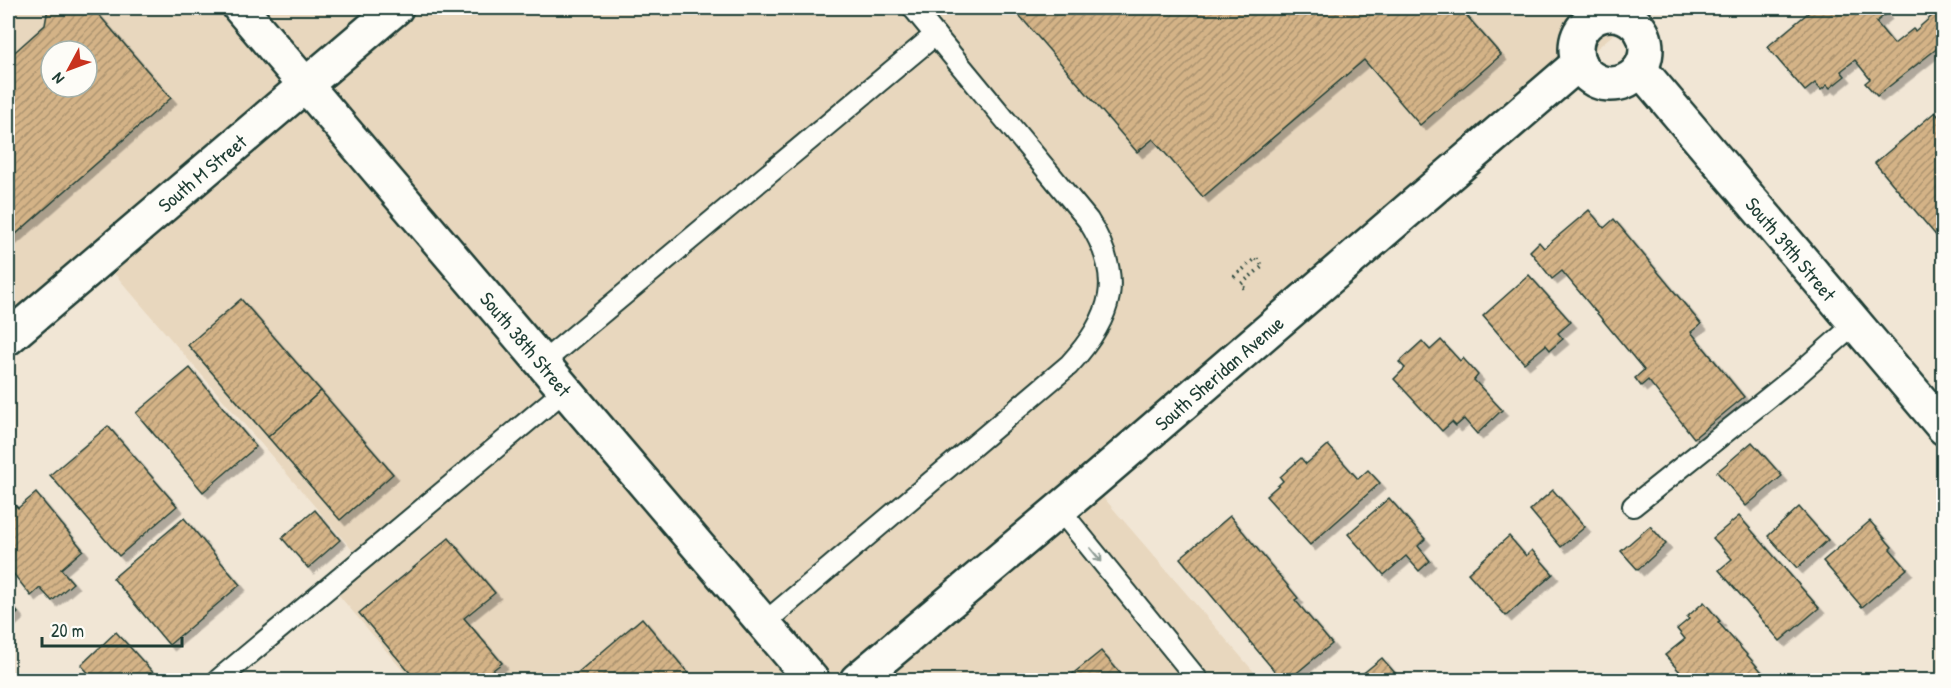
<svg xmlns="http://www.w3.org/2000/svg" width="1951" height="688" font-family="'Patrick Hand',sans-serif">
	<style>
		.built { fill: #e8d7be; fill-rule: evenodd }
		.building { fill: url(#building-hatch); stroke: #1f3d34; stroke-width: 1.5; fill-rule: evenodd; filter: url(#shadow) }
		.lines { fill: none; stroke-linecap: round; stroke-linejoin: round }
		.lane-casing { stroke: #1f3d34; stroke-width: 24 }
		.street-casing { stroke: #1f3d34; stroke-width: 38 }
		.secondary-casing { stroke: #1f3d34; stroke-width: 38 }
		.primary-casing { stroke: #1f3d34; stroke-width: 38 }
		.path { stroke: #1f3d34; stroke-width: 4; stroke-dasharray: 1.5 4.5; stroke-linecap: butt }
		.lane { stroke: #fdfcf7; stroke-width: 20 }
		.street { stroke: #fdfcf7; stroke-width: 33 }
		.secondary { stroke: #fdfcf7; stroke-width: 33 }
		.primary { stroke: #fdfcf7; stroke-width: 33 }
		.oneway { stroke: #8e9c96 }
		.labels { text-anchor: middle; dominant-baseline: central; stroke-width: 4.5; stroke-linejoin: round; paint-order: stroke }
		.street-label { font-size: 20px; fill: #1f3d34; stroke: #fdfcf7 }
	</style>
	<defs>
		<pattern id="building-hatch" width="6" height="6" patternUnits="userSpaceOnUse" patternTransform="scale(1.5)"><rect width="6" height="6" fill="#d4b387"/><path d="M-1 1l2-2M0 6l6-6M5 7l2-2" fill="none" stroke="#ab936f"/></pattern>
		<filter id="shadow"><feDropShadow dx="5.5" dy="5.5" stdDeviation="0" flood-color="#0004"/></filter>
	</defs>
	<rect width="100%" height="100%" fill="#f1e6d5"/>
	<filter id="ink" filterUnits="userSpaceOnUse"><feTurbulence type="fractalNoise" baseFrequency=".0167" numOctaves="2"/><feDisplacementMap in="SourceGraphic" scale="12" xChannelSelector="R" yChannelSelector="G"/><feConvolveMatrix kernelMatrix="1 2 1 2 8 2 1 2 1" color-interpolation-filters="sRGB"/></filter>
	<g filter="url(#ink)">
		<path class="built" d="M8,8H1644L1091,483L1261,680H411L331,586L361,560L101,258L8,338ZM51,51H87V87H51Z"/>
		<g class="building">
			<path d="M48,8H93L171,98L8,241V58L45,25ZM51,51H87V87H51Z"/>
			<path d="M1013,8H1460L1501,55L1420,125L1364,60L1203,197L1153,139L1137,152Z"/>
			<path d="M1814,8H1881L1886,14L1876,22L1894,44L1913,29L1915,31L1941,8L1944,11V43L1877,96L1865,83L1870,79L1855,60L1841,71L1845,76L1830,88L1827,85L1821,90L1815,83L1805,91L1767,47Z"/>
			<path d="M1935,112L1944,123V245L1875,163Z"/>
			<path d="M1589,210L1604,228L1614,219L1701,324L1691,332L1744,397L1694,438L1648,380L1641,386L1635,378L1644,370L1562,271L1552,279L1530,251L1539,242L1544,248Z"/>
			<path d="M1529,275L1571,322L1558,333L1563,339L1550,350L1546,345L1524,363L1483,316Z"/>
			<path d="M241,299L321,391L268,437L188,345Z"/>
			<path d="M1441,340L1460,361L1463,358L1478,375L1474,380L1502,410L1477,434L1464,419L1456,426L1452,422L1442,431L1394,379L1405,368L1399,362L1422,341L1430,350Z"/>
			<path d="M190,368L256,447L203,492L136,413Z"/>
			<path d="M321,391L393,474L340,520L268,437Z"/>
			<path d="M108,426L177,506L119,556L50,475Z"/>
			<path d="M1752,442L1782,476L1746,506L1717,472Z"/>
			<path d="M1328,445L1358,479L1368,470L1380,483L1310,545L1266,496L1283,481L1280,477L1301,458L1306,464Z"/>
			<path d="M1553,490L1585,527L1561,547L1530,510Z"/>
			<path d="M36,493L83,550L61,569L73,583L52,601L40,588L31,596L8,567V504L11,501L18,508Z"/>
			<path d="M1389,498L1425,539L1418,546L1430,561L1419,571L1406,556L1384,575L1348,534Z"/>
			<path d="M1799,507L1828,540L1797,568L1768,536Z"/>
			<path d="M315,510L340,540L308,568L282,538Z"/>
			<path d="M1230,516L1298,598L1295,600L1332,644L1288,680H1282L1180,558Z"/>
			<path d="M1739,516L1819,608L1780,641L1719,570L1732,559L1713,538Z"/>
			<path d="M184,518L240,585L169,645L113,578Z"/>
			<path d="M1870,521L1892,547L1890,549L1907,569L1862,607L1823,561Z"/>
			<path d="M1650,526L1666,544L1638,570L1621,551Z"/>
			<path d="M1509,536L1526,556L1532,550L1553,574L1506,616L1468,573Z"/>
			<path d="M449,538L495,593L464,618L502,663L480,680H416L359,613Z"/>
			<path d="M8,601L18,613L8,622Z"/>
			<path d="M1704,602L1720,621L1718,622L1769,680H1687L1665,655L1685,639L1677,629L1689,619L1687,617Z"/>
			<path d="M642,618L694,680H569Z"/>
			<path d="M116,632L160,680H95L81,665Z"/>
			<path d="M1101,651L1126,680H1065Z"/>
			<path d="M1382,658L1401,680H1355Z"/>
		</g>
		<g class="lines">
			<defs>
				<g id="lane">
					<path d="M542,363L935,35"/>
					<path d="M1633,506L1797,375L1855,324"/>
					<path d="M1060,510L1198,680"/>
					<path d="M763,624L1069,365C1113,317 1125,278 1088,220L913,8"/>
					<path d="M218,680L565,390"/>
				</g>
				<g id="street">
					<circle cx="1611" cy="49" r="35"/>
					<path d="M1640,69L1944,428"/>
					<path d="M857,680L1091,483L1579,63"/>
				</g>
				<path id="secondary" d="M8,338L396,8"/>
				<path id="primary" d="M240,8L812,680"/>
			</defs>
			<use href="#lane" class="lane-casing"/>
			<use href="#street" class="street-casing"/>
			<use href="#secondary" class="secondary-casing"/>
			<use href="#primary" class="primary-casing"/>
			<path class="path" d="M1234,277L1256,258L1263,266L1241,284L1245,289"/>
			<use href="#lane" class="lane"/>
			<use href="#street" class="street"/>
			<use href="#secondary" class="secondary"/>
			<use href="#primary" class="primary"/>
		</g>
		<defs><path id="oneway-shaft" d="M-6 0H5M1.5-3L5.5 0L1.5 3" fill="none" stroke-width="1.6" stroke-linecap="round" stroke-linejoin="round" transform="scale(1.5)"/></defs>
		<use class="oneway" href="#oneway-shaft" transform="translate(1096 555) rotate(51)"/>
	</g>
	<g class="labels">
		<g class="street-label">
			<text transform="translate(202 173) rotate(-40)">South M Street</text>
			<text transform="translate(1791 249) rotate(50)">South 39th Street</text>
			<text transform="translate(526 344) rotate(50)">South 38th Street</text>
			<text transform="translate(1219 373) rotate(-41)">South Sheridan Avenue</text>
		</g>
	</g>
	<rect width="1951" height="688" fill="none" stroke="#fdfcf7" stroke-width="30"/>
	<rect x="15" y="15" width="1921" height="658" fill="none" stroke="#1f3d34" stroke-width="2" filter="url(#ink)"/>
	<g transform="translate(69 69) rotate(229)"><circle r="28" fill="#fdfcf7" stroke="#a4b0a9" stroke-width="1.5"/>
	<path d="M0-4.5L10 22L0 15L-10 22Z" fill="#c8321e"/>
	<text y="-9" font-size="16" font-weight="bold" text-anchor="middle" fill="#1f3d34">N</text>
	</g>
	<path d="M42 637v9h140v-9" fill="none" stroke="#1f3d34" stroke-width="3"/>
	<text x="51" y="637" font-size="18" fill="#1f3d34" stroke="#fdfcf7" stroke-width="4.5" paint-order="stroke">20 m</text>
</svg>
